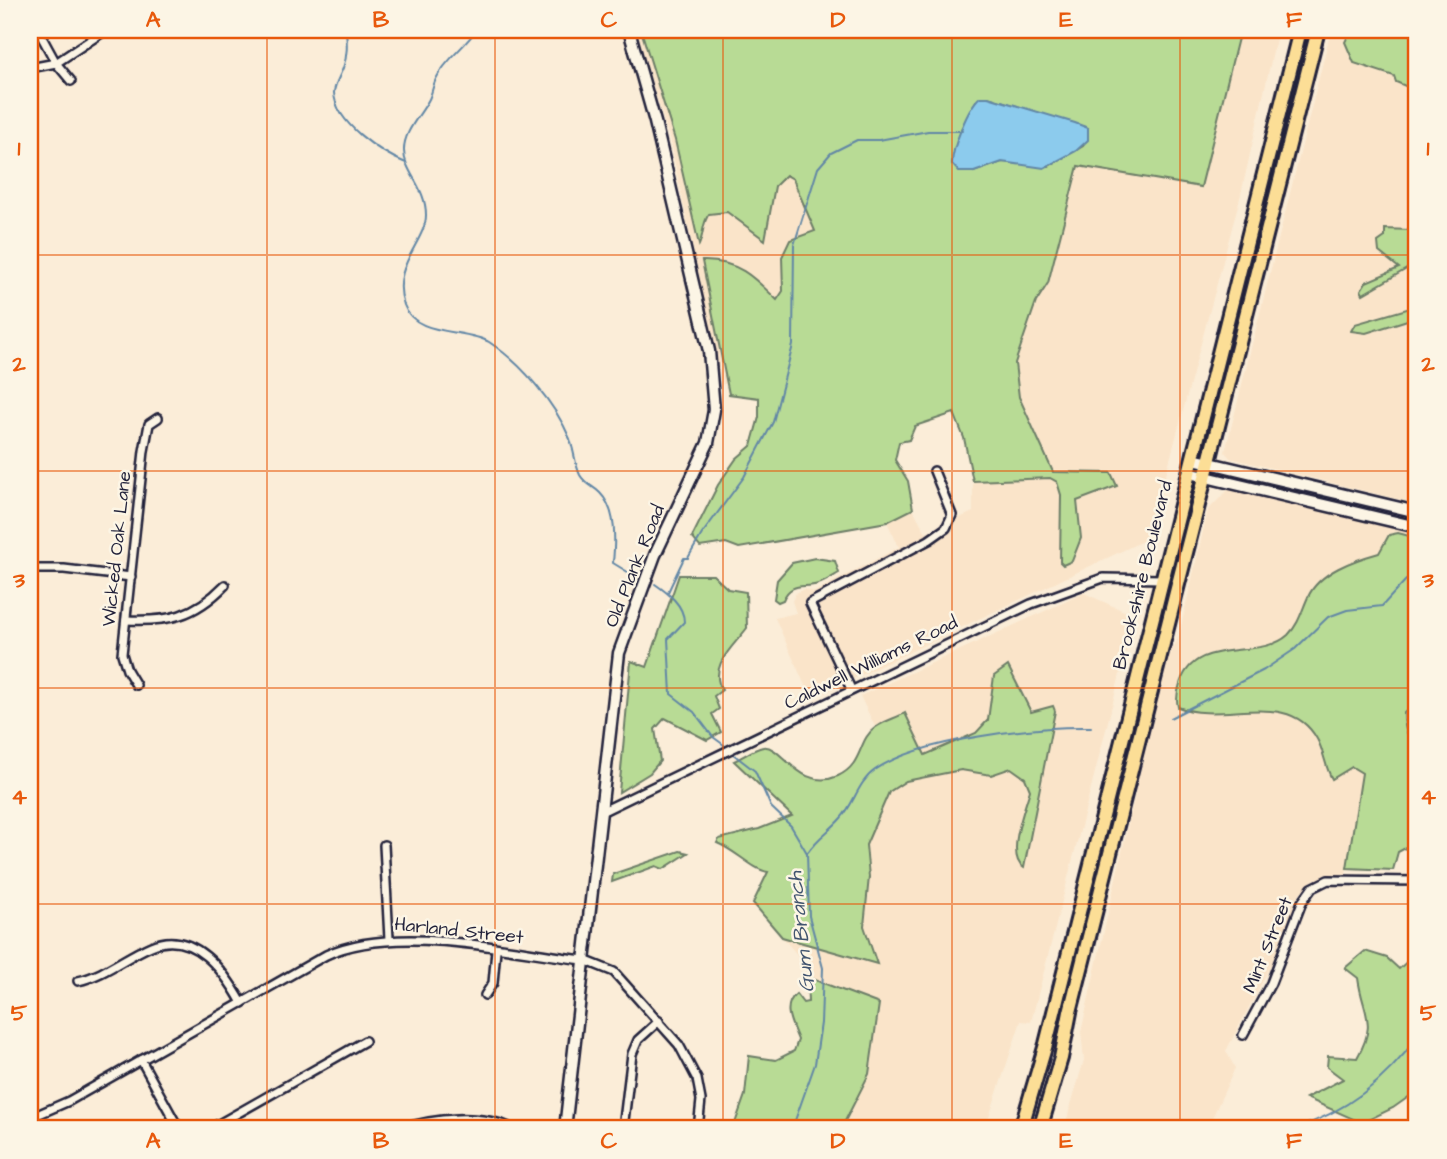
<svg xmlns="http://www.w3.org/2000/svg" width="1447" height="1159" font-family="'Architects Daughter',sans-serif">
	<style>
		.built { fill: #fae4c9 }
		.green { fill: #b8db95; stroke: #6d7e68; stroke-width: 2; fill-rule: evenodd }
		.water { fill: #8ccbed; stroke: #6287a6; stroke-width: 2 }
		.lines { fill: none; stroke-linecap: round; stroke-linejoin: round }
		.stream { stroke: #6287a6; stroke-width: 2 }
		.street-casing { stroke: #22223b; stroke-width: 12 }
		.secondary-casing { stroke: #22223b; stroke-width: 15 }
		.highway-casing { stroke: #22223b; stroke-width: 18 }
		.street { stroke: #fcf5e5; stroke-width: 7 }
		.secondary { stroke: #fcf5e5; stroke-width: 10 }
		.highway { stroke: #fcde96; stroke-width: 12 }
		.grid { fill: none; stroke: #e8590c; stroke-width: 2; stroke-opacity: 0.55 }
		.labels { text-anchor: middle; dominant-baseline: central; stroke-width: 5; stroke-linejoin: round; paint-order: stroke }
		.street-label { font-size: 19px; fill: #22223b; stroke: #fcf5e5 }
		.water-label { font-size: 21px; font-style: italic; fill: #425570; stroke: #fcf5e5 }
		.neatline { fill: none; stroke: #e8590c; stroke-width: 2.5 }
		.grid-label { font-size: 23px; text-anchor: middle; font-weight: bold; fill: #e8590c }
	</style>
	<rect width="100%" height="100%" fill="#fbedd8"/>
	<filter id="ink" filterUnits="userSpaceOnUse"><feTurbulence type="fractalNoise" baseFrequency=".0143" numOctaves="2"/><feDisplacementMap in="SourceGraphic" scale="14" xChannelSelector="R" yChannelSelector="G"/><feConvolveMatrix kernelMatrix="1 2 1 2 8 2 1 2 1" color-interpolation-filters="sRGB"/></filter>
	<g filter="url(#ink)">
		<g class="built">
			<path d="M636,30H1282L1281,33L1278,30L1241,194L1149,538L811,699L775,618L796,613L792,601L796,593L804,589L814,592L899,547L887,522L913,509L926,533L973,512V481L1055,478L880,319L722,385L670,141Z"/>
			<path d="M1331,30H1417V504L1230,458L1225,452Z"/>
			<path d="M1230,488L1417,534V603L1378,679L1346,874L1315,879L1299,894L1279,950L1226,1051L1235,1068L1207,1129H1064L1084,1060L1081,1032L1165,663L1178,639L1208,510Z"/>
			<path d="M1084,593L1135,616L1031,1022L1021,1021L985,1129H799L827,1112L806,965L753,903L770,866L885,747L860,696Z"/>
		</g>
		<g class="green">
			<path d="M641,30H1240L1201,187L1078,166L1048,283L1036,302L1015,363L1019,397L1053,472L1111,473L1117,486L1077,501L1081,538L1072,561L1063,565L1060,562L1061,495L1057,482L1050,478L973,481L964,438L954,413L915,426L909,440L899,442L895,460L908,481L913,509L887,522L739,548L726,543L700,547L692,537L718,485L736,459L751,446L759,417V398L729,394L702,261C737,260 753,276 777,300L783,291L782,257L790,240L815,231L793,179L786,175L775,186L765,240L727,212L709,214C702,223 704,234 699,245L675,140ZM988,97L1088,128L1083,146L1049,166L1002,162L974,172L961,129L976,101Z"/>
			<path d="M1351,30H1417V91L1396,82L1394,76L1354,63L1345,42Z"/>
			<path d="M1417,176V263L1363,294L1361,290L1366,282L1399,268L1379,252L1378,242L1385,237V229L1410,230Z"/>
			<path d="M1417,306V317L1366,333L1351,331L1355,324Z"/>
			<path d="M1398,533L1417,538V702L1404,713C1404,735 1410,735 1417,753C1422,769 1418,830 1411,845L1398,852L1393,870L1347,868L1362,773L1352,767L1332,779C1325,767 1324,751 1317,739C1289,688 1223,725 1178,707C1176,700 1177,694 1179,687C1193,633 1259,662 1288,635C1299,624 1302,610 1308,597C1319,572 1354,560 1379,553L1389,535Z"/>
			<path d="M815,558L835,561L839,573C832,577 825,582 818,584C804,589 791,581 783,600L778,602L774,599L777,580L792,563Z"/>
			<path d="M679,575H713L728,589L746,592L747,628C733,647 708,666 722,690L714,696L719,709L712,714L721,732L707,740L665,718L655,729L660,761L650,773L619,792L631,661L647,667Z"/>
			<path d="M1008,666L1031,712L1053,706L1055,711L1024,868C1005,857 1025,808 1030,790L1025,778L1011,768L991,775L961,770L906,781L889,792L866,845L869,877L864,926L877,964L782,937L753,903L768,872C753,870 735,850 717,843L719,839L759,829L792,816L734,761C743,757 753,749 763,747C781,743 799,793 838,776C864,764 857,740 876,727C884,721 896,718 905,713L925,755L976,733L988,720L994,676Z"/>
			<path d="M680,851L688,853L663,869L656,866L612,882L613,874Z"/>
			<path d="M1417,946V1091L1393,1108L1362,1123L1306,1098L1343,1079L1327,1067L1328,1056L1357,1058C1378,1021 1363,1015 1358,978L1345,968L1365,951L1387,958L1399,969L1411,958Z"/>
			<path d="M807,977L879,1004L869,1074L841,1129H733L745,1095L749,1056L776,1060L794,1051L798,1040C792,1024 781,1007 796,994L803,1003L808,1002Z"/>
		</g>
		<path class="water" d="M980,97H988L1075,123L1088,128V140L1076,151L1044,168L1002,162L974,172H959L952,164C952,148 968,107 980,97Z"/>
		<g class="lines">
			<g class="stream">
				<path d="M346,30C347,43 348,55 343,68C340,76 334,85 334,93C336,124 381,153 406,163"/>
				<path d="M476,30C465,47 445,60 436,79C433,85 432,93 429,99C421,115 403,132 404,151C404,172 426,187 426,215C426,242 390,266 404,305C415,337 465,328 489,342C521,363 555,403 570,439C574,451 575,464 580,475C585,484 593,486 600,493C617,510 615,541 613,563L636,577"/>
				<path d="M655,584C668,593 684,605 684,622L668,639L671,694L694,712L713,737L724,745"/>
				<path d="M668,592L684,558H688L702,534L744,477L773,422L793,345L794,245L818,168L831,153L857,140H879L928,131H962"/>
				<path d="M1170,718L1264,670L1295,649L1328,617L1347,610L1382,606L1406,580L1417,577"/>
				<path d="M733,754L755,771L771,807L791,826L807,853L809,916L823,968L821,1023L815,1064L792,1129"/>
				<path d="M808,852C818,837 830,831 841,818C854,804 858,782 875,770C919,739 1036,726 1091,727"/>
				<path d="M1294,1129C1345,1112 1386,1081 1417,1037"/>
			</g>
			<defs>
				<g id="street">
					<path d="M38,30L56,63L71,81"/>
					<path d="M30,68L56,63L106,30"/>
					<path d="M30,569H64L131,577"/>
					<path d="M126,620C168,622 194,617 225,585"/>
					<path d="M136,685L127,670L122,654L144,451L149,424L158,418"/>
					<path d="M851,689L810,603L929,540L946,528L952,515L934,471"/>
					<path d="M603,811L1031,604L1103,578L1163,579"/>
					<path d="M384,845L389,939"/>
					<path d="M78,981C105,975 125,957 151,946C193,928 225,972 242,1003"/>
					<path d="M485,995L493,983L496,950"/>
					<path d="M1243,1035L1271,983L1302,902L1312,888L1328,880L1417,881"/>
					<path d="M141,1060L179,1129"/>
					<path d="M30,1118L69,1101L326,955C396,923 508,951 584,960L614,972L679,1045L697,1079L701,1100L698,1129"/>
					<path d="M210,1129L365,1041"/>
					<path d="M401,1129C433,1118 482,1113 513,1129"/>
					<path d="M623,1129L632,1054L638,1040L659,1021"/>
				</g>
				<g id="secondary">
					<path d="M1193,459L1417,512"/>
					<path d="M1189,473L1417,527"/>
					<path d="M565,1129L619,653L655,555L708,443L714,410L709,351L655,122L629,30"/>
				</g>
				<g id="highway">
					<path d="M1021,1129L1046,1044L1300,30"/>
					<path d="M1040,1129L1061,1058L1070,1012L1318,30"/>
				</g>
			</defs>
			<use href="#street" class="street-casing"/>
			<use href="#secondary" class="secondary-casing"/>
			<use href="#highway" class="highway-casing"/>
			<use href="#street" class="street"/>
			<use href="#secondary" class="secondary"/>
			<use href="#highway" class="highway"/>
		</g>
	</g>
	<path class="grid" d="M267,30V1129M495,30V1129M723,30V1129M952,30V1129M1180,30V1129M30,255H1417M30,471H1417M30,688H1417M30,904H1417"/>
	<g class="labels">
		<g class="street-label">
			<text transform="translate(117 549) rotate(-84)">Wicked Oak Lane</text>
			<text transform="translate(635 566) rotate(-68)">Old Plank Road</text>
			<text transform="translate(1143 575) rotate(-76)">Brookshire Boulevard</text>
			<text transform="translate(871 663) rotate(-26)">Caldwell Williams Road</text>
			<text transform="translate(459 931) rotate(6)">Harland Street</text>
			<text transform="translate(1268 945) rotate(-68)">Mint Street</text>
		</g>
		<g class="water-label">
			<text transform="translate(801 932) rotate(-96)">Gum Branch</text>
		</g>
	</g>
	<rect width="1447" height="1159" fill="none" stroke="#fcf5e5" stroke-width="77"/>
	<rect x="38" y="38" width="1370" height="1082" class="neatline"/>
	<g class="grid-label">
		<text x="153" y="27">A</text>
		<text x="381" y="27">B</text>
		<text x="609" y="27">C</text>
		<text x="838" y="27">D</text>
		<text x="1066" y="27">E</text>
		<text x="1294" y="27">F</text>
		<text x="19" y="155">1</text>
		<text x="1428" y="155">1</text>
		<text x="19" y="371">2</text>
		<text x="1428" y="371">2</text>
		<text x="19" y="587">3</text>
		<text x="1428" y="587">3</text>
		<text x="19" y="804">4</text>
		<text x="1428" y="804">4</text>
		<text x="19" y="1020">5</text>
		<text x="1428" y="1020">5</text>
		<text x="153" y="1148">A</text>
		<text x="381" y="1148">B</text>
		<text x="609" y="1148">C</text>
		<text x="838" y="1148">D</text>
		<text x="1066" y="1148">E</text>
		<text x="1294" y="1148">F</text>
	</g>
</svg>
